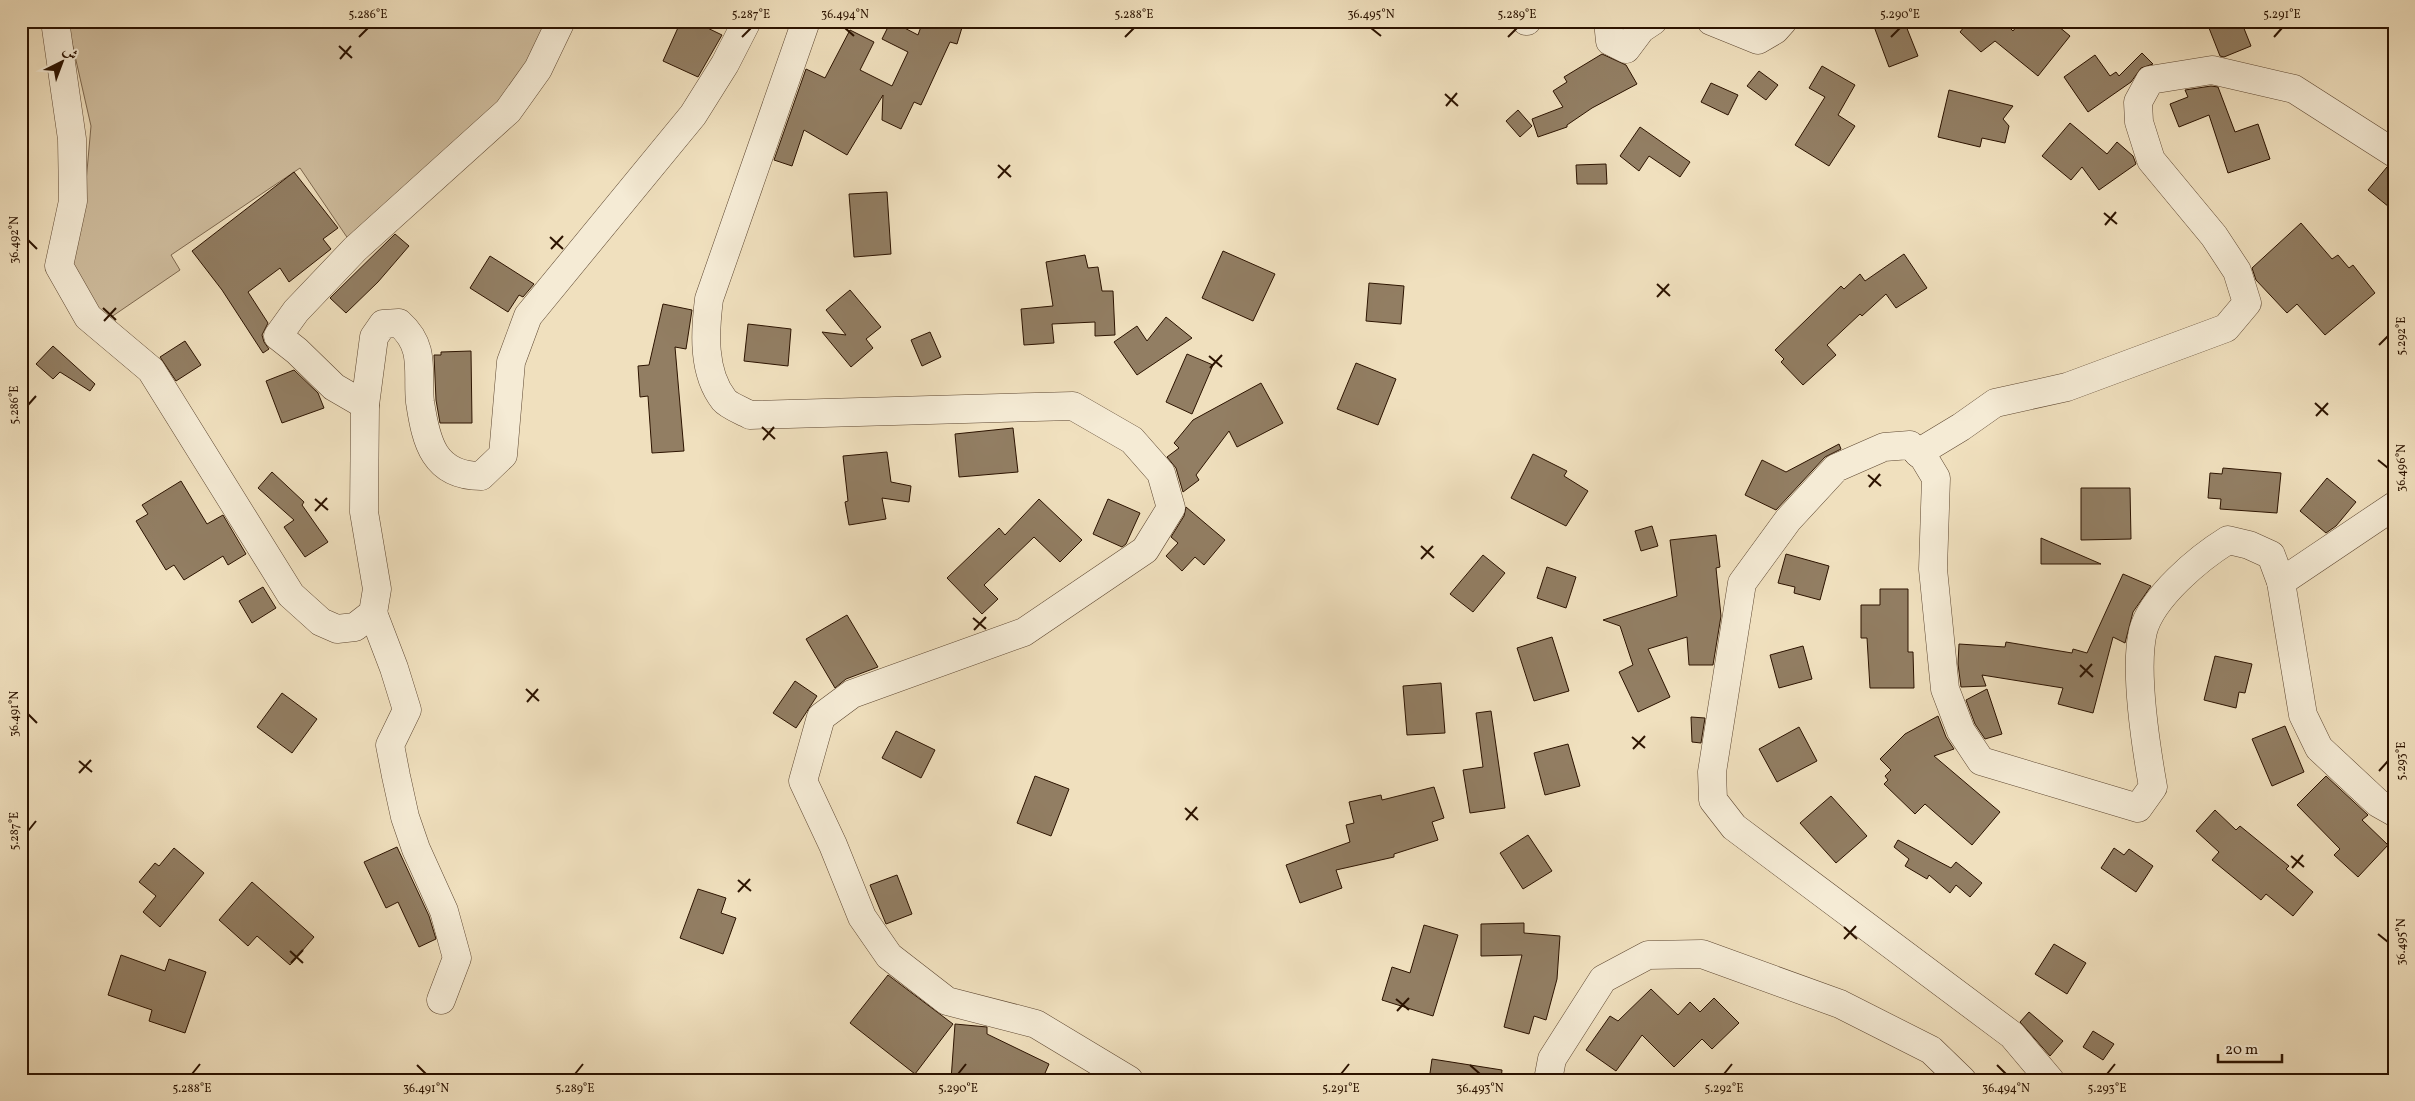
<svg xmlns="http://www.w3.org/2000/svg" width="2415" height="1101" font-family="Vollkorn,Amiri,serif">
	<style>
		.green { fill: #cfbd9e; stroke: #7e684f }
		.building { fill: #927e63; stroke: #2c1300 }
		.lines { fill: none; stroke-linecap: round; stroke-linejoin: round }
		.minor-casing { stroke: #5d4630; stroke-width: 29 }
		.minor { stroke: #f5ebd5; stroke-width: 28 }
		.ticks { fill: none; stroke: #2c1300; stroke-width: 2 }
		.neatline { fill: none; stroke: #2c1300; stroke-width: 2 }
		.ticks-label { font-size: 12px; text-anchor: middle; fill: #2c1300 }
	</style>
	<rect width="100%" height="100%" fill="#f0e0be"/>
	<filter id="stains"><feTurbulence type="fractalNoise" baseFrequency=".004" numOctaves="4"/><feColorMatrix values="0 0 0 0 .2 0 0 0 0 .09 0 0 0 0 .02 0 0 0 .5 -.17"/></filter>
	<radialGradient id="worn" r=".72"><stop offset=".6" stop-color="#630" stop-opacity="0"/><stop offset="1" stop-color="#630" stop-opacity=".3"/></radialGradient>
	<path class="green" d="M67,21H550L511,90L355,249L300,168L171,255L180,270L101,324L71,266L86,182L91,126Z"/>
	<g class="building">
		<path d="M681,21H693L722,35L698,77L663,61Z"/>
		<path d="M891,21L918,35L923,21H964L957,44L950,42L921,105L914,102L901,129L882,120L883,95L847,155L804,130L792,166L774,160L806,69L825,78L850,30L874,42L860,70L892,86L908,52L882,39Z"/>
		<path d="M1872,21H1904L1918,56L1889,67Z"/>
		<path d="M1969,21H2003L2013,31L2021,21H2052L2070,36L2038,76L1995,41L1981,52L1960,32Z"/>
		<path d="M2227,21H2241L2251,46L2224,57L2220,56L2209,28Z"/>
		<path d="M2142,53L2153,64L2141,68L2131,82L2088,112L2064,77L2095,55L2110,76L2116,72L2119,76Z"/>
		<path d="M1602,54L1626,65L1637,84L1592,108L1567,125V127L1538,137L1532,119L1563,107L1553,91L1567,82L1564,77Z"/>
		<path d="M1822,66L1855,85L1838,115L1855,126L1829,166L1795,145L1825,97L1809,88Z"/>
		<path d="M1759,71L1778,85L1766,100L1747,86Z"/>
		<path d="M1711,83L1738,95L1728,115L1701,102Z"/>
		<path d="M2211,86L2218,87L2235,132L2258,124L2270,159L2228,173L2209,115L2179,127L2170,104L2188,97L2185,90Z"/>
		<path d="M1949,90L2013,106L2003,119L2009,126L2005,143L1982,138L1980,147L1938,137Z"/>
		<path d="M1518,110L1532,126L1520,137L1506,121Z"/>
		<path d="M2070,123L2107,154L2117,142L2133,156L2136,164L2099,190L2082,167L2071,180L2042,156Z"/>
		<path d="M1640,127L1690,162L1680,177L1649,156L1639,171L1620,156Z"/>
		<path d="M1606,164L1607,184H1577L1576,165Z"/>
		<path d="M2387,167L2394,169V211L2368,190Z"/>
		<path d="M294,172L338,228L323,239L331,249L289,282L280,268L248,292L268,323L262,335L264,342L269,349L263,353L222,290L192,251Z"/>
		<path d="M887,192L891,254L854,257L849,194Z"/>
		<path d="M2301,223L2332,259L2338,255L2349,268L2353,265L2375,293L2325,335L2297,304L2287,313L2256,280L2252,268Z"/>
		<path d="M395,234L409,246L378,282L346,313L330,298Z"/>
		<path d="M1223,251L1275,274L1253,321L1202,298Z"/>
		<path d="M1904,254L1927,288L1896,308L1886,294L1862,316L1860,314L1827,345L1836,355L1803,385L1781,362L1784,359L1775,350L1841,286L1844,289L1860,274L1865,281Z"/>
		<path d="M1085,255L1088,268L1098,267L1102,291H1113L1115,335L1095,336V322L1052,324L1054,343L1024,345L1021,309L1053,306L1046,262Z"/>
		<path d="M490,256L534,284L523,297L519,295L508,312L470,288Z"/>
		<path d="M1369,283L1404,286L1401,324L1366,321Z"/>
		<path d="M850,290L881,327L866,339L873,348L851,367L822,332L846,335L826,310Z"/>
		<path d="M663,304L692,310L686,349L675,347L684,451L652,453L648,396L640,397L638,366L649,365Z"/>
		<path d="M1166,317L1192,338L1137,375L1114,342L1137,326L1147,341Z"/>
		<path d="M748,324L791,329L788,366L744,361Z"/>
		<path d="M930,332L941,357L922,366L911,340Z"/>
		<path d="M185,341L201,365L176,381L160,357Z"/>
		<path d="M53,346L95,384L90,391L60,372L53,379L36,364Z"/>
		<path d="M471,351L472,423H440L436,400L434,355H441V352Z"/>
		<path d="M1187,354L1213,365L1192,414L1166,402Z"/>
		<path d="M1356,363L1396,379L1378,425L1337,409Z"/>
		<path d="M294,370L318,393L324,408L282,423L266,381Z"/>
		<path d="M1261,383L1283,423L1237,447L1229,431L1196,475L1199,480L1183,492L1176,468L1167,457L1179,448L1174,443L1193,420Z"/>
		<path d="M1013,428L1018,472L959,477L955,434Z"/>
		<path d="M1839,444L1841,449L1825,457L1776,510L1745,495L1762,460L1786,472Z"/>
		<path d="M887,452L891,482L911,486L909,502L882,498L886,519L849,525L845,502L848,501L843,456Z"/>
		<path d="M1533,454L1567,471L1564,476L1588,491L1566,526L1511,498Z"/>
		<path d="M2223,468L2281,473L2277,513L2220,509L2221,499L2208,498L2210,473L2222,474Z"/>
		<path d="M272,472L304,502L302,505L328,542L305,557L284,527L294,520L258,488Z"/>
		<path d="M2327,478L2356,502L2336,526L2326,533L2300,511Z"/>
		<path d="M181,481L207,524L223,515L246,554L228,565L223,556L184,580L174,565L166,570L136,521L148,514L142,505Z"/>
		<path d="M2081,488H2130L2131,539L2081,540Z"/>
		<path d="M1039,499L1082,540L1060,562L1034,537L984,585L998,599L982,614L947,578L999,528L1005,535Z"/>
		<path d="M1108,499L1140,513L1126,544L1122,547L1093,534Z"/>
		<path d="M1186,507L1225,540L1204,565L1195,557L1182,571L1166,556L1178,543L1171,537L1184,516Z"/>
		<path d="M1652,526L1658,546L1641,551L1635,531Z"/>
		<path d="M1716,535L1720,567L1716,568L1721,616L1713,665H1689L1687,637L1648,649L1670,697L1638,712L1619,672L1633,665L1620,626L1603,620L1677,596L1670,540Z"/>
		<path d="M2041,538L2101,564H2041Z"/>
		<path d="M1786,554L1829,566L1820,600L1794,593L1795,587L1778,583Z"/>
		<path d="M1483,555L1505,573L1473,612L1450,594Z"/>
		<path d="M1547,567L1576,577L1566,608L1537,598Z"/>
		<path d="M2123,574L2151,586L2133,612L2125,643L2113,637L2093,713L2058,704L2063,688L1982,675L1986,686L1961,687L1958,664L1959,644L2005,647L2006,642L2072,653L2073,649L2087,653Z"/>
		<path d="M263,587L276,608L252,623L239,601Z"/>
		<path d="M1880,589H1908V652H1913L1914,688H1870L1867,638H1861V605H1880Z"/>
		<path d="M847,615L878,667L846,679L835,688L806,639Z"/>
		<path d="M1552,637L1569,691L1534,701L1517,648Z"/>
		<path d="M1803,646L1812,679L1779,688L1770,655Z"/>
		<path d="M2215,656L2252,664L2245,693L2239,692L2236,708L2204,700Z"/>
		<path d="M795,681L817,696L796,728L773,713Z"/>
		<path d="M1441,683L1445,733L1407,735L1403,686Z"/>
		<path d="M1987,689L2002,734L1985,739L1975,724L1966,700Z"/>
		<path d="M282,693L317,719L292,753L257,727Z"/>
		<path d="M1491,711L1505,808L1470,813L1463,770L1483,767L1476,713Z"/>
		<path d="M1938,716L1946,737L1954,749L1934,756L2000,812L1972,845L1925,804L1915,814L1884,784L1888,780L1885,776L1891,770L1880,759L1905,734Z"/>
		<path d="M1691,717L1705,718L1701,743L1692,742Z"/>
		<path d="M2285,726L2304,772L2272,786L2252,739Z"/>
		<path d="M1799,727L1817,761L1777,782L1759,749Z"/>
		<path d="M896,731L935,750L921,778L882,758Z"/>
		<path d="M1568,744L1580,786L1545,795L1534,753Z"/>
		<path d="M1035,776L1069,789L1051,836L1017,823Z"/>
		<path d="M2326,776L2368,815L2362,820L2388,845L2358,877L2334,855L2340,849L2297,805Z"/>
		<path d="M1434,787L1444,818L1432,822L1438,840L1394,854V857L1336,870L1342,888L1300,903L1286,865L1350,842L1346,825L1354,823L1349,802L1381,795L1382,800Z"/>
		<path d="M1831,796L1867,836L1836,863L1800,823Z"/>
		<path d="M2215,810L2236,830L2240,826L2289,866L2286,869L2313,892L2293,916L2266,894L2261,900L2212,860L2219,852L2196,831Z"/>
		<path d="M1528,835L1552,871L1523,889L1500,853Z"/>
		<path d="M1898,840L1951,868L1956,862L1982,883L1970,897L1956,885L1950,893L1929,875L1927,879L1905,866L1909,859L1894,847Z"/>
		<path d="M397,847L429,916L436,939L419,947L398,902L386,908L364,862Z"/>
		<path d="M174,848L204,873L160,927L143,912L156,896L139,882L155,863L159,866Z"/>
		<path d="M2114,848L2124,855L2129,849L2153,866L2136,892L2101,868Z"/>
		<path d="M897,875L912,914L886,924L870,885Z"/>
		<path d="M252,882L314,937L290,965L257,936L248,946L219,920Z"/>
		<path d="M698,889L726,898L721,913L736,918L723,954L680,938Z"/>
		<path d="M1524,923V933L1560,936L1557,979L1546,1020L1534,1016L1529,1034L1504,1027L1522,955L1481,956V924Z"/>
		<path d="M1424,925L1458,935L1433,1016L1382,1000L1392,967L1410,973Z"/>
		<path d="M2054,944L2086,963L2067,994L2035,974Z"/>
		<path d="M121,955L165,971L169,959L206,972L185,1033L149,1021L152,1010L108,995Z"/>
		<path d="M888,975L953,1024L915,1074L850,1023Z"/>
		<path d="M1651,989L1678,1015L1690,1002L1700,1012L1714,998L1739,1023L1712,1049L1702,1039L1674,1067L1642,1035L1616,1071L1586,1050L1610,1016L1618,1021Z"/>
		<path d="M2029,1012L2063,1041L2050,1056L2020,1022Z"/>
		<path d="M955,1024L987,1027V1034L1049,1064L1042,1080H951Z"/>
		<path d="M2093,1031L2114,1044L2103,1060L2083,1047Z"/>
		<path d="M1432,1059L1502,1070L1501,1080H1429Z"/>
	</g>
	<g class="lines">
		<defs>
			<g id="minor">
				<path d="M55,21L72,139L73,201L59,266L88,317L151,370L291,595L321,622L337,629L355,627L373,613L377,589L364,512L365,405L374,337L383,324L399,323C408,331 414,339 417,351C421,367 418,386 420,402C426,442 434,476 481,476L503,455L511,362L528,316L693,115L725,64L747,21"/>
				<path d="M806,21L709,299C705,331 702,372 724,400C729,406 743,411 750,415L1073,406L1132,440L1161,473L1171,508L1145,550L1024,632L852,694L821,717L803,781L833,845L862,917L889,956L947,1001L1036,1024L1129,1080"/>
				<path d="M1526,21H1527"/>
				<path d="M1608,21L1610,41L1626,49L1641,29L1653,21"/>
				<path d="M1711,21L1758,40L1775,30L1783,21"/>
				<path d="M365,405L334,387L297,351L278,336L296,311L355,249L508,111L538,69L561,21"/>
				<path d="M1918,453L1961,427L1995,403L2067,387L2226,328L2247,303L2237,271L2214,236L2151,160L2139,122L2138,102L2150,80L2212,70L2294,89L2394,153"/>
				<path d="M2281,582L2394,506"/>
				<path d="M373,613L394,668L407,710L390,745L396,776L405,817L416,849L444,911L457,958L441,1000"/>
				<path d="M1548,1080L1552,1059L1603,979L1648,955L1702,954L1840,1004L1931,1050L1962,1080"/>
				<path d="M2050,1080L2012,1035L1734,827L1713,800L1712,772L1742,583L1788,520L1836,468L1884,447L1910,445L1924,458L1936,478L1933,569L1945,689L1961,731L1981,761L2138,808L2153,787C2146,747 2134,669 2143,631C2152,597 2199,558 2228,540L2249,545L2271,555L2281,582L2303,715L2319,748L2378,803L2394,812"/>
			</g>
		</defs>
		<use href="#minor" class="minor-casing"/>
		<use href="#minor" class="minor"/>
	</g>
	<path class="ticks" d="M845,28L854,36M1371,28L1381,36M359,37L368,28M742,37L751,28M1125,37L1134,28M1508,37L1517,28M1891,37L1900,28M2274,37L2282,28M339,46L352,58M340,59L351,46M1445,94L1458,106M1446,106L1457,93M998,165L1011,177M998,178L1010,165M2104,213L2117,224M2105,225L2116,212M550,237L563,249M28,240L37,249M551,249L563,236M1657,284L1670,296M1657,297L1669,284M103,308L116,320M104,321L116,308M2379,345L2388,336M1209,356L1222,367M1210,368L1222,355M2315,403L2328,415M28,405L36,396M2316,416L2328,403M762,427L775,439M763,440L774,427M2378,460L2388,468M1868,475L1881,486M1869,487L1880,474M315,499L328,510M315,511L327,498M1421,546L1434,558M1421,559L1433,546M973,618L986,629M974,630L986,617M2080,665L2093,677M2080,677L2092,664M526,689L539,701M527,702L538,689M28,714L37,723M1632,737L1645,748M1633,749L1645,736M79,761L92,772M2379,771L2388,761M79,773L91,760M1185,808L1198,820M1186,820L1197,807M28,831L36,821M2291,856L2304,867M2292,868L2303,855M738,880L751,891M738,892L750,879M1844,927L1857,939M2378,934L2388,942M1844,939L1856,926M290,951L303,963M291,963L303,950M1396,999L1409,1010M1397,1011L1409,998M417,1065L426,1074M1470,1065L1480,1074M1997,1065L2006,1074M192,1074L200,1064M575,1074L583,1064M958,1074L966,1064M1341,1074L1349,1064M1724,1074L1732,1064M2107,1074L2115,1064"/>
	<rect width="2415" height="1101" fill="none" stroke="#f0e0be" stroke-width="55"/>
	<g transform="translate(62 62) rotate(42)" stroke="#f5ebd5" stroke-width="4" paint-order="stroke">
	<path d="M0-4L9 19L0 12L-9 19Z" fill="#2c1300"/>
	<text y="-8" font-size="14" font-weight="bold" text-anchor="middle" fill="#2c1300">ش</text>
	</g>
	<path d="M2218 1054v8h64v-8" fill="none" stroke="#2c1300" stroke-width="2.5"/>
	<text x="2225" y="1054" font-size="15" fill="#2c1300" stroke="#f5ebd5" stroke-width="4" paint-order="stroke">20 m</text>
	<rect x="28" y="28" width="2360" height="1046" class="neatline"/>
	<g class="ticks-label">
		<text x="368" y="18">5.286°E</text>
		<text x="751" y="18">5.287°E</text>
		<text x="845" y="18">36.494°N</text>
		<text x="1134" y="18">5.288°E</text>
		<text x="1371" y="18">36.495°N</text>
		<text x="1517" y="18">5.289°E</text>
		<text x="1900" y="18">5.290°E</text>
		<text x="2282" y="18">5.291°E</text>
		<text transform="translate(14 240) rotate(-90)" y="4">36.492°N</text>
		<text transform="translate(2401 336) rotate(-90)" y="4">5.292°E</text>
		<text transform="translate(14 405) rotate(-90)" y="4">5.286°E</text>
		<text transform="translate(2401 468) rotate(-90)" y="4">36.496°N</text>
		<text transform="translate(14 714) rotate(-90)" y="4">36.491°N</text>
		<text transform="translate(2401 761) rotate(-90)" y="4">5.293°E</text>
		<text transform="translate(14 831) rotate(-90)" y="4">5.287°E</text>
		<text transform="translate(2401 942) rotate(-90)" y="4">36.495°N</text>
		<text x="192" y="1092">5.288°E</text>
		<text x="426" y="1092">36.491°N</text>
		<text x="575" y="1092">5.289°E</text>
		<text x="958" y="1092">5.290°E</text>
		<text x="1341" y="1092">5.291°E</text>
		<text x="1480" y="1092">36.493°N</text>
		<text x="1724" y="1092">5.292°E</text>
		<text x="2006" y="1092">36.494°N</text>
		<text x="2107" y="1092">5.293°E</text>
	</g>
	<rect width="100%" height="100%" filter="url(#stains)"/>
	<rect width="100%" height="100%" fill="url(#worn)"/>
</svg>
